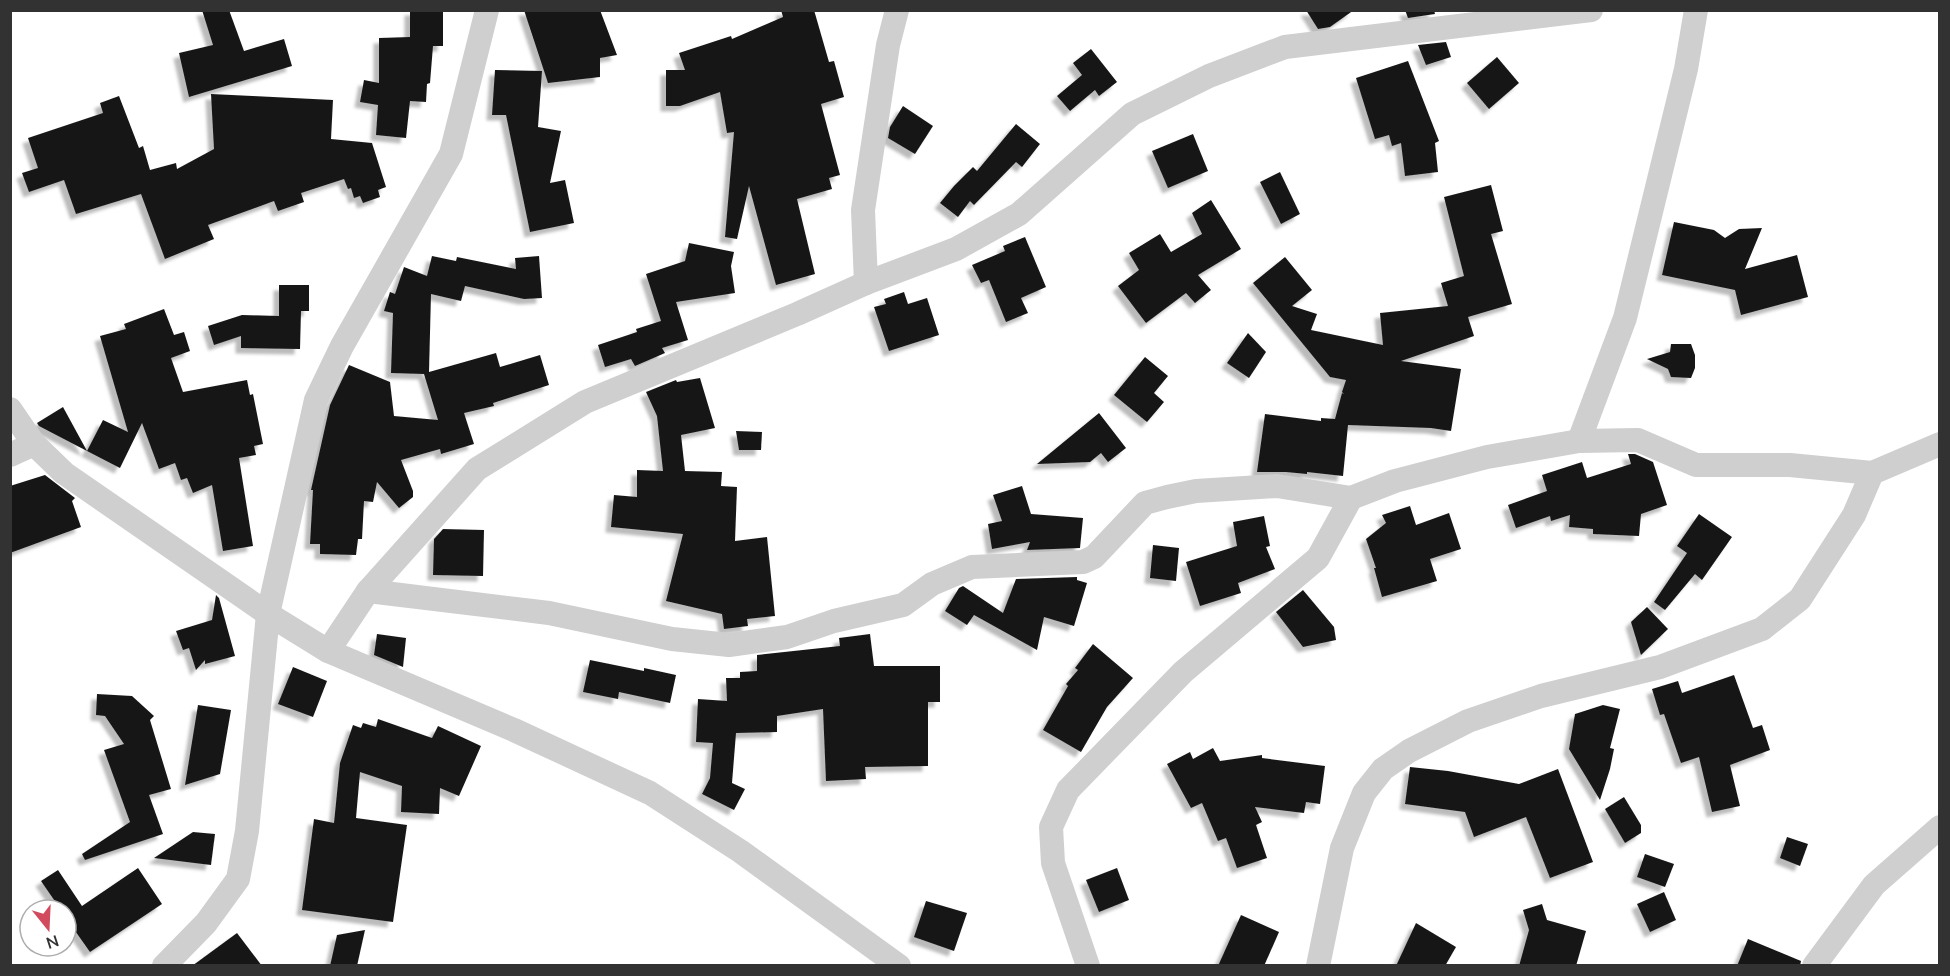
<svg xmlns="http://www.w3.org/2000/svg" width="1950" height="976" font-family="Mulish,sans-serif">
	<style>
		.building { fill: #191919; filter: url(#shadow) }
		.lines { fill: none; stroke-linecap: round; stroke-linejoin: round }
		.minor { stroke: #cfcfcf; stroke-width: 24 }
	</style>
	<defs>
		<filter id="shadow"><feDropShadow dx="-5.5" dy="5.5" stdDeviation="1.5" flood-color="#0004"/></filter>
	</defs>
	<rect width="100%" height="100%" fill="#fff"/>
	<g class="building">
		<path d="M202,10H229L244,51L284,39L292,66L189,97L179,53L213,45Z"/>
		<path d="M410,10H443V46H433L430,83L427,84L426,102L410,101L406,138L376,135L378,105L360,102L364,80L379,83V38L410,37Z"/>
		<path d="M524,10H600L617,55L600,58V77L548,83Z"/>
		<path d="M781,10H814L829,62L834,61L844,97L821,104L840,175L829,178L832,189L797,199L815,274L776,285L749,186L737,239L725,237L734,132L727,133L720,92L680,106H666V70H685L679,53L731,36L732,39L783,17Z"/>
		<path d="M1306,10H1354L1330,27L1318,29Z"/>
		<path d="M1405,10H1434L1435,14L1408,18Z"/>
		<path d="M1446,42L1451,57L1426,65L1418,45Z"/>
		<path d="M1091,49L1117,82L1099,96L1095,90L1070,111L1057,96L1082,75L1073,63Z"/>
		<path d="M1497,57L1519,83L1489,109L1467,83Z"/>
		<path d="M1408,61L1439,141L1435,143L1438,172L1405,176L1401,143L1392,146L1389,135L1375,139L1356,78Z"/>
		<path d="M495,70L542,71L538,127L561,131L550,183L565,180L574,223L530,232L506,115H492Z"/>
		<path d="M211,94L333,100L331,139L372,143L386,187L378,190L380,197L363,203L360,196L354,198L351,188L348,189L344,179L301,193L304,202L278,211L274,201L208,225L214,239L165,259L141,194L76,214L64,180L29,192L22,173L38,168L28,138L103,113L100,103L119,96L139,148L143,146L150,170L176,163L177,169L214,149Z"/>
		<path d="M903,106L933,126L915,154L888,138L890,127Z"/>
		<path d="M1016,124L1040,144L1022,167L1016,162L974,205L970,201L958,217L940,203L954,186L973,167L977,171Z"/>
		<path d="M1193,134L1208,171L1168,188L1152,151Z"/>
		<path d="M1280,172L1300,214L1281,224L1260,182Z"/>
		<path d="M1491,185L1503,231L1491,234L1512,304L1468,317L1474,336L1401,361L1461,369L1451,431L1431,428L1348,425L1343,476L1307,472V474L1286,472H1257L1265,414L1321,421V418L1335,419L1342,393L1344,394L1342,392L1346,380L1330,377L1253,283L1285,257L1312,290L1292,306L1317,314L1311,330L1383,345L1380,313L1448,306L1441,283L1464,276L1444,197Z"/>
		<path d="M1211,200L1241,249L1198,275L1211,290L1195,303L1186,293L1146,323L1118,286L1139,270L1129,253L1160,234L1171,252L1202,234L1192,213Z"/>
		<path d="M1674,222L1714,230L1725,238L1739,229L1762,228L1745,269L1797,255L1808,297L1741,315L1735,290L1662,275Z"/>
		<path d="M1025,237L1046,287L1021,298L1028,313L1006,322L989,280L981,283L972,265L1005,251L1003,246Z"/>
		<path d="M689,243L734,252L731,266L735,293L676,302L688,340L662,348L665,353L635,366L631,359L605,367L598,345L637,332L636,329L661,321L646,274L685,261Z"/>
		<path d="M432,256L456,261L457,257L516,269L515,258L539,256L542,298L524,299L465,286L461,301L431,294L429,372L496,353L500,367L540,355L549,385L493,403L494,406L464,413L474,444L441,454L440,449L401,460L413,491V497L399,508L377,482L373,502L364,501L362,539H358L356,555L320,554V544H310L313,490H311L330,405L349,365L390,382L394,416L438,420L424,374L391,373L393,313L384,311L390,292L395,294L404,267L427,276Z"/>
		<path d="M279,285H309V311H301L300,349L241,348V336L214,345L208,326L242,315L279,316Z"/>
		<path d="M904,292L908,304L927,298L939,335L889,351L874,307L886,304L884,299Z"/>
		<path d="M164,309L174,335L184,332L190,351L171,358L183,392L247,380L250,395L253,394L263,444L254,446L256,455L239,458L253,546L223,551L212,485L193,493L187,478L181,480L175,463L159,469L142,423L120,468L87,451L103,420L128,432L100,336L126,329L124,324Z"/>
		<path d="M1248,333L1266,352L1249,378L1227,363Z"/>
		<path d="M1671,344H1691L1695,355V368L1691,378L1671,377L1668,369L1647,359L1670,352Z"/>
		<path d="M1145,357L1168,376L1154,393L1164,402L1147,422L1114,395Z"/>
		<path d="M700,378L715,428L681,435L685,471L722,472L721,486L737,487L735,541L767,537L775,616L747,619L748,626L724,629L722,614L666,601L683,534L611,527L614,495L637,497V470L663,471L657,416L646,392L676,380L677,382Z"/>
		<path d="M63,407L87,451L39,426L37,423Z"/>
		<path d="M1099,413L1126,448L1108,462L1101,453L1090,462L1037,464Z"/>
		<path d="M736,431L762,432L761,450H739Z"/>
		<path d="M1628,454H1635L1653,462L1667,505L1641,514L1639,536L1593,534V529L1569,527L1570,515L1551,521L1550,516L1516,528L1508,505L1547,491L1542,475L1582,462L1587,478L1631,464Z"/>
		<path d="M45,475L75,498L72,501L81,527L10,553V486Z"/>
		<path d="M1022,486L1031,514L1083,518L1080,548L1027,550L1030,542L992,549L988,524L1002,521L993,495Z"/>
		<path d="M1410,506L1416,525L1449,513L1461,549L1430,559L1437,581L1382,597L1374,568H1376L1366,539L1386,523L1382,515Z"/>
		<path d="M1699,514L1732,537L1702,580L1695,574L1665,610L1654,602L1687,553L1677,546Z"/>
		<path d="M1264,516L1270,546L1266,547L1275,569L1238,583L1241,593L1200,606L1186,562L1237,546L1233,522Z"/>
		<path d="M443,529L484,530L483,576L433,575L434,539Z"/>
		<path d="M1153,545L1179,548L1176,581L1150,578Z"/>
		<path d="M1077,577V580L1087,583L1074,626L1044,617L1037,650L974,615L967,625L945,611L959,588L963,586L1003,613L1016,579Z"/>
		<path d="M1303,590L1334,627L1336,640L1303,647L1276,612Z"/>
		<path d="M216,595L219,598L235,656L205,664V660L196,670L189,648L183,650L176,631L212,620Z"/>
		<path d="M1647,607L1668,629L1641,655L1631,622Z"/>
		<path d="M377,634L406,638L403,667L374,655Z"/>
		<path d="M870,634L874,666H940V702H928V766L865,767L866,779L826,781L823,709L777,716V732L736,733L732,783L745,789L734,810L702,794L710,778L713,743L696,742L698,699L727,701L726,678H740V672L757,671V655L840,646L839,638Z"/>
		<path d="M1093,644L1133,678L1107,707L1081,752L1043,730L1068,686L1066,684L1078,670L1075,668Z"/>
		<path d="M590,660L644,671V668L676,675L670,703L619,692L618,699L583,692Z"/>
		<path d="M293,667L327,681L313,717L278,704Z"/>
		<path d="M1734,675L1753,728L1762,725L1770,750L1730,765L1740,806L1712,812L1699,757L1681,763L1664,714L1660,715L1652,689L1678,681L1682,693Z"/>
		<path d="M97,694L132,696L154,716L150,720L171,789L149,795L163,834L85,860L82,854L130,822L104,750L124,744L105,716L96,715Z"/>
		<path d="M198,705L231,710L220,774L185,785Z"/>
		<path d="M1603,705L1620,709L1610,748L1614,749L1610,769L1600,800L1569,749L1575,714Z"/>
		<path d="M378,719L432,738L438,726L481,746L459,796L440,788L439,814L401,812L402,786L360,772L356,818L407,825L393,922L302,910L314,819L334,823L340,763L353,725L361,728L363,723L376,727Z"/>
		<path d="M1213,748L1220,761L1262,755V758L1325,766L1320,804L1306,802L1304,813L1255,807L1262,822L1256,825L1267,858L1237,868L1226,838L1218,841L1202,803L1191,808L1167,764L1190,752L1193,759Z"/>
		<path d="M1410,767L1448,771L1519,784L1558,769L1593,862L1550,878L1526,817L1474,837L1465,812L1405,804Z"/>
		<path d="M1624,797L1641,825V833L1625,843L1605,809Z"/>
		<path d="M193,832L215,834L211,865L154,858Z"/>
		<path d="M1787,837L1808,844L1800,866L1780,858Z"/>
		<path d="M1645,854L1674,864L1665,887L1637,877Z"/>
		<path d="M138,868L162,904L90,952L66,918V910H61L41,881L58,870L82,906Z"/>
		<path d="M1117,868L1129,900L1099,912L1086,880Z"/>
		<path d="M1664,892L1676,920L1650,932L1637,904Z"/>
		<path d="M926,901L967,913L954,951L914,937Z"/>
		<path d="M1542,904L1547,920L1586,931L1576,966H1519L1529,930L1523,910Z"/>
		<path d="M1241,915L1279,932L1264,966H1218Z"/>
		<path d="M1416,923L1456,947L1445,966H1396Z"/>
		<path d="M365,930L357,966H330L337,935Z"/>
		<path d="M237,933L262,966H192Z"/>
		<path d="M1748,939L1801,961L1800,966H1737Z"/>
	</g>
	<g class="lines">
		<g class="minor">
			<path d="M866,283L863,210L888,45L897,10"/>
			<path d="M10,409L34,444L64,473L268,614L328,651L514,730L650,793L740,851L899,966"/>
			<path d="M1579,441L1625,318L1686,69L1696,10"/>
			<path d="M10,455L34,444"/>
			<path d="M368,591L549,613L672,639L729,645L787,637L834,621L903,605L932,584L972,567L1083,562L1094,557L1145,503L1167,497L1196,491L1277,486L1351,498"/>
			<path d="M328,651L368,591L477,469L585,402L797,314L866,283L956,249L1019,214L1132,114L1209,76L1285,47L1591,10"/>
			<path d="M164,966L206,923L238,879L247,831L268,614L316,400L342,346L451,154L487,10"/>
			<path d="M1088,966L1053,863L1051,827L1068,790L1183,672L1318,558L1351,498L1395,481L1487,457L1579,441L1638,440L1696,465H1790L1872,473"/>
			<path d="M1318,966L1342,848L1364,793L1383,769L1409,751L1468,721L1541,696L1660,667L1762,629L1800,599L1854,515L1872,473L1940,444"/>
			<path d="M1814,966L1874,885L1940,827"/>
		</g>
	</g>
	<rect width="1950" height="976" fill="none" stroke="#323232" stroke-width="24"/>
	<g transform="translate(48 928) rotate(162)"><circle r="28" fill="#ffffff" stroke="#adadad" stroke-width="1.5"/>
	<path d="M0-4.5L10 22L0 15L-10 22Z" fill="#d24a5d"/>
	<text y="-9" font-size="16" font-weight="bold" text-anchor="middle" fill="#323232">N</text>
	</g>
</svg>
